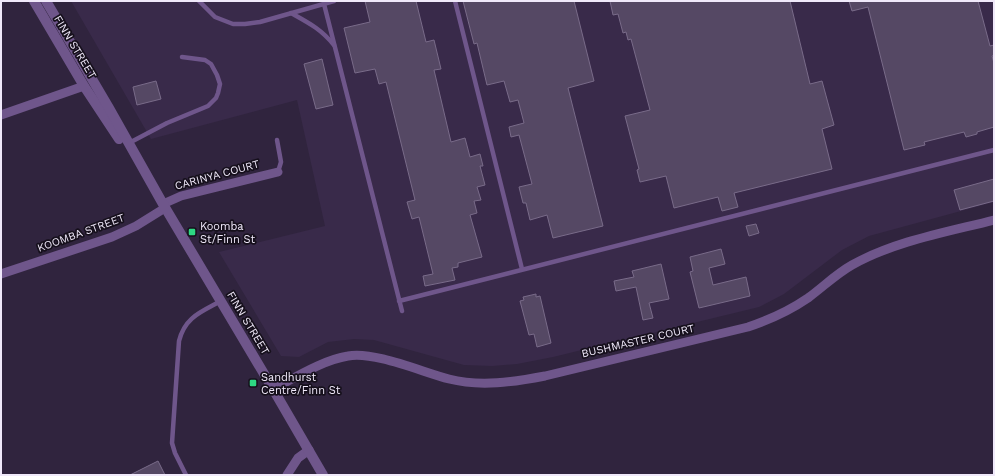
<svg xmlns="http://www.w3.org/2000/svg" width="995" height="476" font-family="'Work Sans',sans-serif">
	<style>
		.built { fill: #392a4a }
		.building { fill: #554864; stroke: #796b89 }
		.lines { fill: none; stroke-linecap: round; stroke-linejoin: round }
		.service { stroke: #6f568b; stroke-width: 4.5 }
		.minor { stroke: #6f568b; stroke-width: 9 }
		.tertiary { stroke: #6f568b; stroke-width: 10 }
		.poi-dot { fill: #2ed883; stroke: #16101c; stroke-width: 1.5 }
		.labels { text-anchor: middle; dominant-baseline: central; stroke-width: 3.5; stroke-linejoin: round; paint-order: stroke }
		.street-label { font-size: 11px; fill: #f0e9fa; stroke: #16101c }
		.poi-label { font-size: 11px; fill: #f0e9fa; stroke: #16101c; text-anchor: start }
	</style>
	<rect width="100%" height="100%" fill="#30243e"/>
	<path class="built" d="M71,1H994V202L869,236L842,250L784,294L759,307L553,357L517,364L492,366L464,365L374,340L354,339L328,342L299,357L281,356L219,252L325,226L297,100L151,139Z"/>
	<g class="building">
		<path d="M365,1H416L426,42L434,40L441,69L434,70L451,142L465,138L470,157L480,154L483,166H480L485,185L477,187L481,200L474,201L477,213L470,215L482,257L458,263V267L452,268L455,280L425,286L423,276L433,274L419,217L412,219L407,202L415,200L386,82L379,84L375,69L355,73L344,28L370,22Z"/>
		<path d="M463,1H574L594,81L568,88L603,226L553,238L547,215L530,220L526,203H523L519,187L532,184L519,135L511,137L509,127L524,123L518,100L510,102L504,81L487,85L477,43L474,44Z"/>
		<path d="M610,1H790L810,84L822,81L834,125L822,129L832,169L734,193L738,207L722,211L718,197L674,208L666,176L640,182L637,170L639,169L625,116L650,110L631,39L628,40L626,32L623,33L618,14L613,15Z"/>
		<path d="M849,1H978L990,46L994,45V55L992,56L994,63V127L977,132V134L966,137L964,132L924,142L925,145L904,150L868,7L852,11Z"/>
		<path d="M322,59L333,105L316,109L304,64Z"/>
		<path d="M156,81L161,99L137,105L133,87Z"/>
		<path d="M994,179V201L960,210L954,190Z"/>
		<path d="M756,224L759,233L749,236L746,226Z"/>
		<path d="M721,249L725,264L709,268L713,285L746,277L750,296L699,308L690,272L693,271L690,257Z"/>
		<path d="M661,264L669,299L649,303L653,318L643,320L636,287L616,291L614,281L634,277L632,271Z"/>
		<path d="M536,294V297L540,296L551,343L537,347L534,334L529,335L520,301L524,300L523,297Z"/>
		<path d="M158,461L165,475H130Z"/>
	</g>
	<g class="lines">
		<g class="service">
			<path d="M199,1L215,17L233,24H245L260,22L334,1"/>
			<path d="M455,1L522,269"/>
			<path d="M324,4L402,311"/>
			<path d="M291,13C309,23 321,29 334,45"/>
			<path d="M277,140L281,162L278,172"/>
			<path d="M129,143L167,123L208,106L216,98L218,93L220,84L217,75L211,64L205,60L182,57"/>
			<path d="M399,301L994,150"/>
			<path d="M186,475L175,453L172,443L179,341C185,317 201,312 221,301"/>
		</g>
		<g class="minor">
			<path d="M1,115L84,86"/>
			<path d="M163,204L181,196L278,172"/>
			<path d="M1,274L112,237L136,226L165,208"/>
			<path d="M273,389C296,377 323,360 348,356C374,351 422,372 449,379C480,387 514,382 545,376L748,327C769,320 789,311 808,298C823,287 836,274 852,265C895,241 947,232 994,220"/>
			<path d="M287,475L298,458L309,450"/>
		</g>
		<g class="tertiary">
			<path d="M34,1L84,86L119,139"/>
			<path d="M46,1L109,108L163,204L273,389L323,475"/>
		</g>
	</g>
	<g class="poi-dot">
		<rect x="188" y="228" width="8" height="8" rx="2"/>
		<rect x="249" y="379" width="8" height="8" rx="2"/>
	</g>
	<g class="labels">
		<g class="street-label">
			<text transform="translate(75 47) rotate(59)">FINN STREET</text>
			<text transform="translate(217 175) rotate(-15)">CARINYA COURT</text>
			<text transform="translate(81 233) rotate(-20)">KOOMBA STREET</text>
			<text transform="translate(248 323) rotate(59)">FINN STREET</text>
			<text transform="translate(638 341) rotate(-13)">BUSHMASTER COURT</text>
		</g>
		<g class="poi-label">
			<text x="200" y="226">Koomba<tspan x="200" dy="13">St/Finn St</tspan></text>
			<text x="261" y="377">Sandhurst<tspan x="261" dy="13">Centre/Finn St</tspan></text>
		</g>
	</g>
	<rect width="995" height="476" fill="none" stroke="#f0e9fa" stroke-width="4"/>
</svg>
